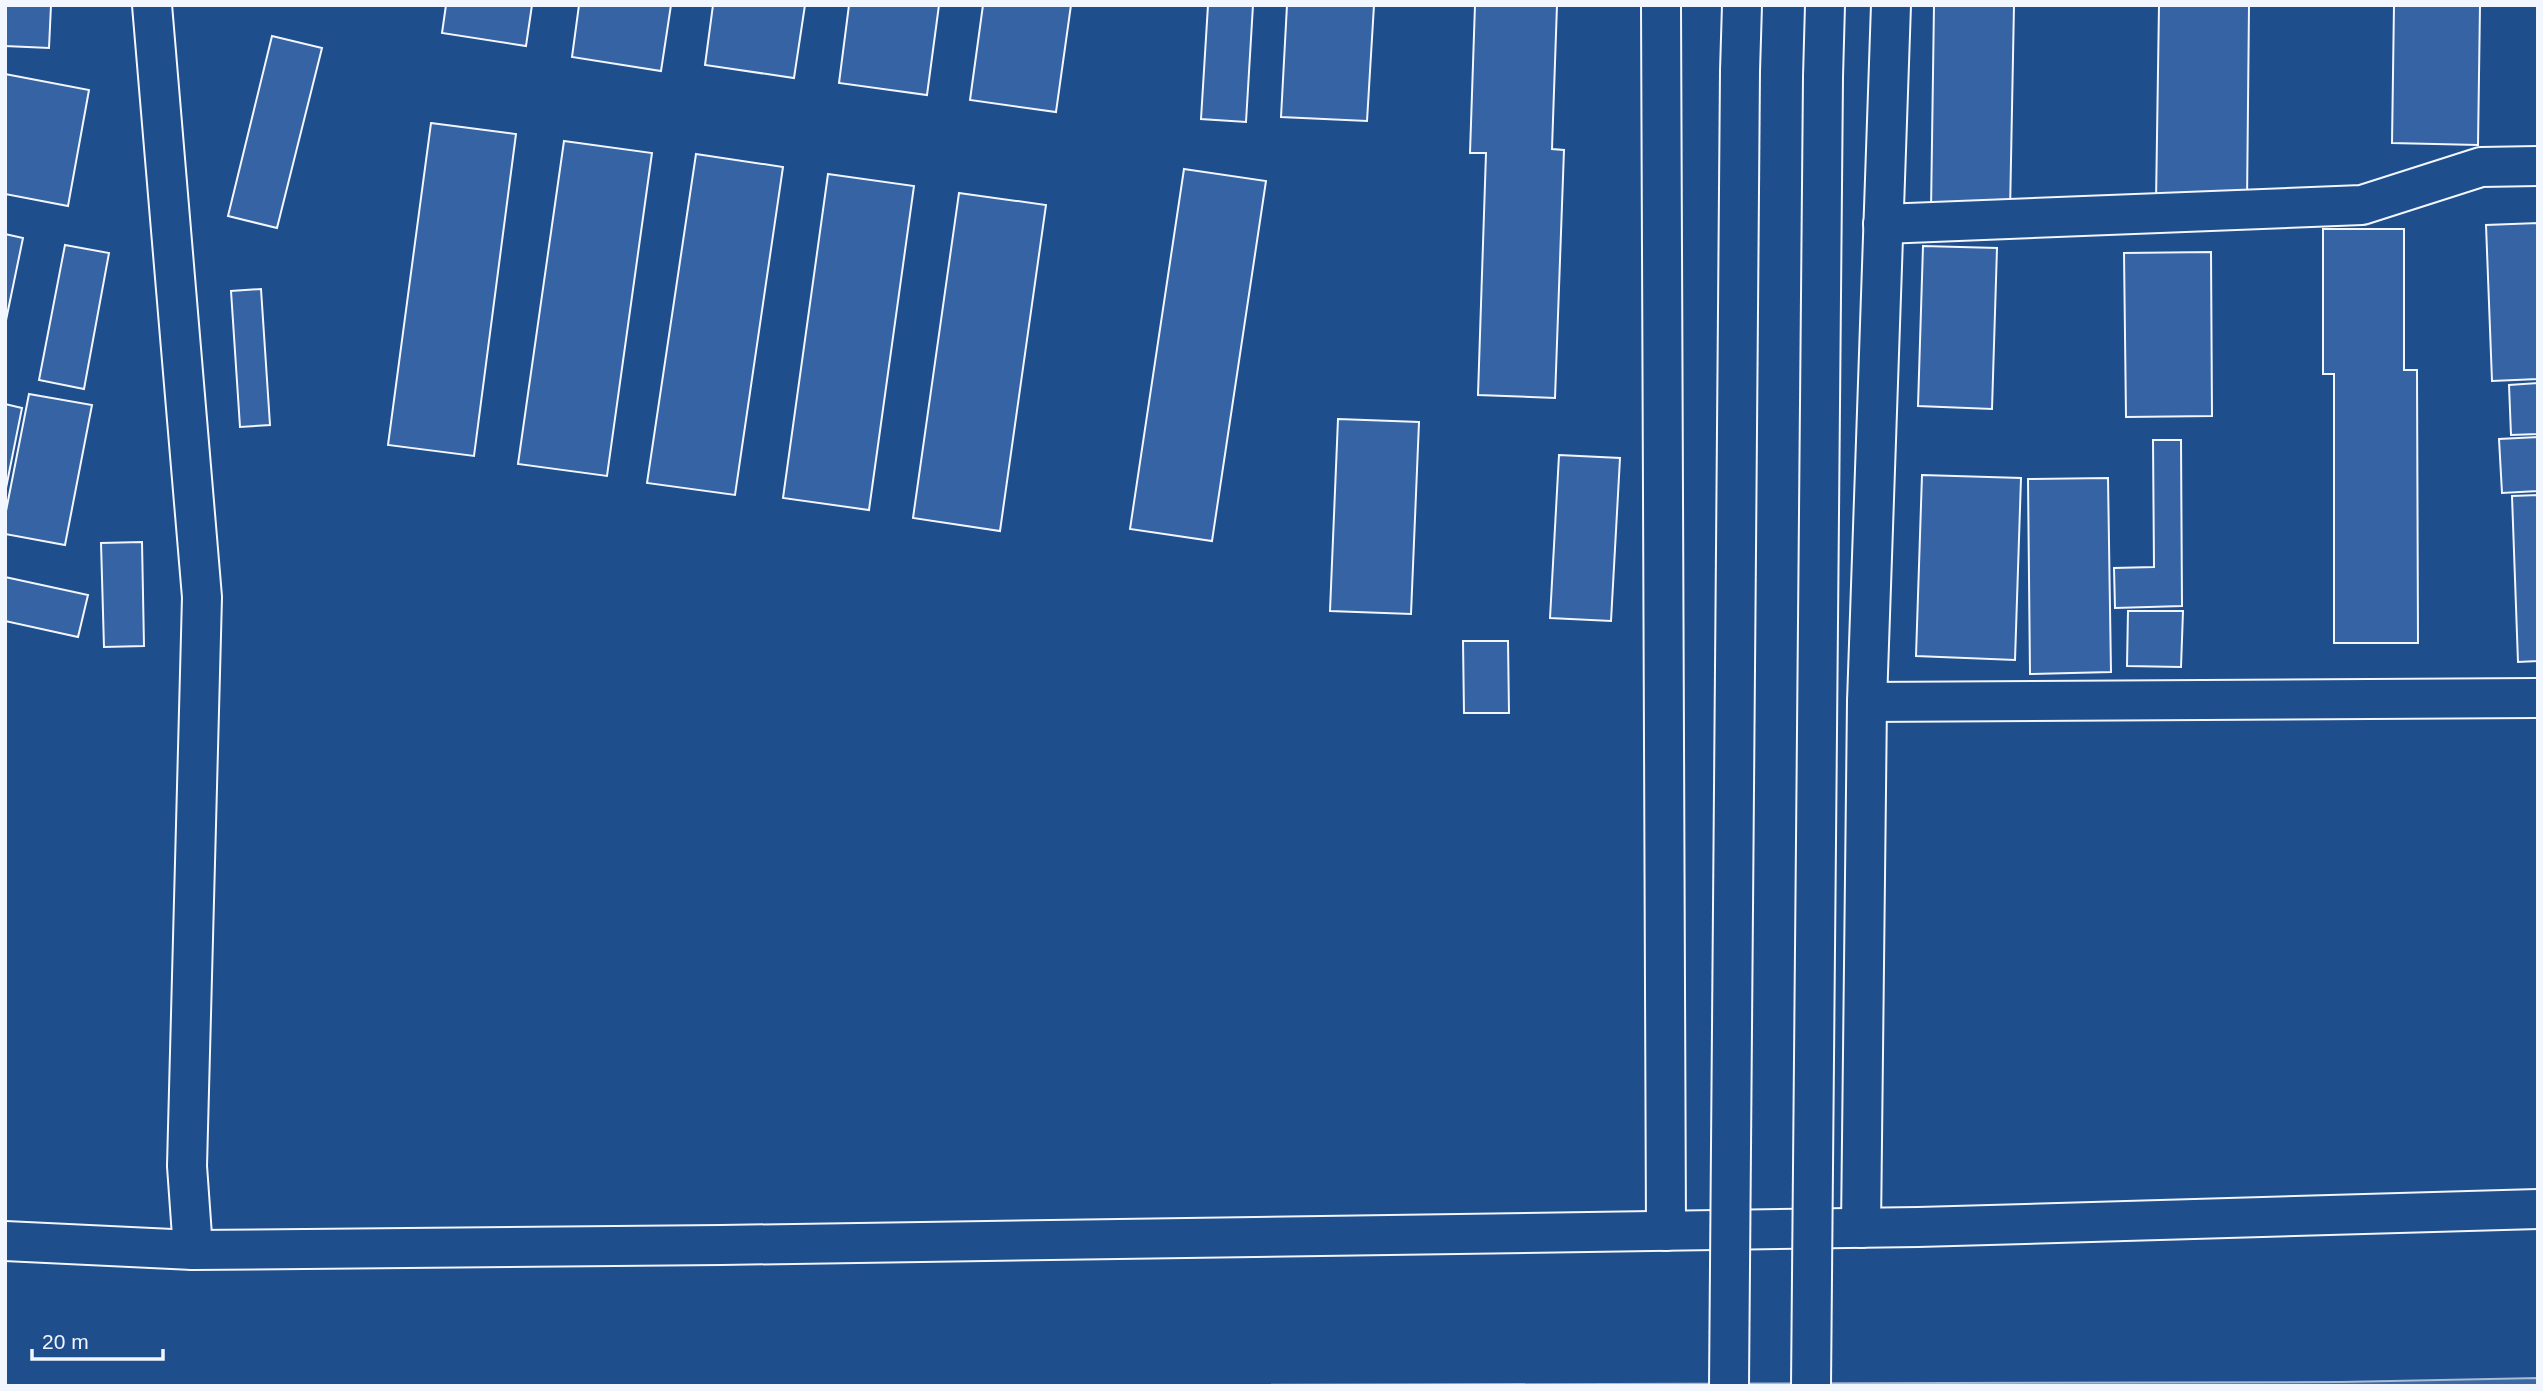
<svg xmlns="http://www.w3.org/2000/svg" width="2543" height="1391" font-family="Arial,sans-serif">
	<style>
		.water { fill: #3b69a3; stroke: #a8bbd7; stroke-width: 2 }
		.building { fill: #3563a3; stroke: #f2f6ff; stroke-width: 2 }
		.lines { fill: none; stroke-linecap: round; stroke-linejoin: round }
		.minor-casing { stroke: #f2f6ff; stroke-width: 42 }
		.tertiary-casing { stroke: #f2f6ff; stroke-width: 42 }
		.minor { stroke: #1f4e8c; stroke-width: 38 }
		.tertiary { stroke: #1f4e8c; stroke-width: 38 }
		.tertiary-bridge-casing { stroke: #f2f6ff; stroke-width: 42; stroke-linecap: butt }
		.tertiary-bridge { stroke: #1f4e8c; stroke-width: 38 }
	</style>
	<rect width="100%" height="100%" fill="#1f4e8c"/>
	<path class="water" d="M2538,1378V1386H805L2341,1382Z"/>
	<g class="building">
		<path d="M5,5H51L49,48L5,46Z"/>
		<path d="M446,5H532L526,46L442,33Z"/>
		<path d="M579,5H671L661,71L572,57Z"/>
		<path d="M713,5H805L794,78L705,65Z"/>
		<path d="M849,5H939L927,95L839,83Z"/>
		<path d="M983,5H1071L1056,112L970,100Z"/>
		<path d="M1208,5H1253L1246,122L1201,119Z"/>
		<path d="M1287,5H1374L1367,121L1281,117Z"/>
		<path d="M1475,5H1557L1552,149L1564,150L1555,398L1478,395L1486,153H1470Z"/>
		<path d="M1934,5H2014L2010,212L1931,211Z"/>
		<path d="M2159,5H2249L2247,203L2156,202Z"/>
		<path d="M2394,5H2480L2478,145L2392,143Z"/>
		<path d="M272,36L322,48L277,228L228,216Z"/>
		<path d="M5,74L89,90L68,206L5,194Z"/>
		<path d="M431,123L516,134L474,456L388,445Z"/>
		<path d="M564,141L652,153L607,476L518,464Z"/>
		<path d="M696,154L783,167L735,495L647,483Z"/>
		<path d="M1184,169L1266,181L1212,541L1130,529Z"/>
		<path d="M828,174L914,186L869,510L783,498Z"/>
		<path d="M959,193L1046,205L1000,531L913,518Z"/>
		<path d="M2538,223V379L2492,381L2486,225Z"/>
		<path d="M2323,229H2404V370H2417L2418,643H2334V374H2323Z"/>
		<path d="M5,234L23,238L5,325Z"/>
		<path d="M65,245L109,253L84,389L39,380Z"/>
		<path d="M1923,246L1997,248L1992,409L1918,406Z"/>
		<path d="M2211,252L2212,416L2126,417L2124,253Z"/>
		<path d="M261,289L270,425L240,427L231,291Z"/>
		<path d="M2538,383V434L2511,435L2509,385Z"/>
		<path d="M29,394L92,405L65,545L5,534V516Z"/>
		<path d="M5,404L22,408L5,493Z"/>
		<path d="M1338,419L1419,422L1411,614L1330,611Z"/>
		<path d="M2538,437V491L2502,493L2499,439Z"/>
		<path d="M2153,440H2181L2182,606L2115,608L2114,568L2154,567Z"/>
		<path d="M1559,455L1620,458L1611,621L1550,618Z"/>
		<path d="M1922,475L2021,478L2015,660L1916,656Z"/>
		<path d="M2108,478L2111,672L2030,674L2028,479Z"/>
		<path d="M2538,495V661L2518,662L2512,496Z"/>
		<path d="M142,542L144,646L104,647L101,543Z"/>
		<path d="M5,577L88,595L78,637L5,621Z"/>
		<path d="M2128,611H2183L2181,667L2127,666Z"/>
		<path d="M1463,641H1508L1509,713H1464Z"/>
	</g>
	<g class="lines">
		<defs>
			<g id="minor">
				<path d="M152,5L202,597L187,1166L193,1250"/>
				<path d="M1661,5L1666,1231"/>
				<path d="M1883,224L2362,205L2481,167L2538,166"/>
				<path d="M1867,702L2538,698"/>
				<path d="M1861,1228L1867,702L1891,5"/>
				<path d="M5,1241L193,1250L721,1245L1918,1227L2538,1209"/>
			</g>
			<g id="tertiary">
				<path d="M1740,71L1742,5"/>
				<path d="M1823,77L1825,5"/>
			</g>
		</defs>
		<use href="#minor" class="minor-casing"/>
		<use href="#tertiary" class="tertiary-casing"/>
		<use href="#minor" class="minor"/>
		<use href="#tertiary" class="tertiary"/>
		<defs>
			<g id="tertiary-bridge">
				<path d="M1729,1386L1740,71"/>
				<path d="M1811,1386L1823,77"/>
			</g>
		</defs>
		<use href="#tertiary-bridge" class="tertiary-bridge-casing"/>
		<use href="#tertiary-bridge" class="tertiary-bridge"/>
	</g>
	<rect width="2543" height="1391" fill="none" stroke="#f2f6ff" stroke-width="14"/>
	<path d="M32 1349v10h131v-10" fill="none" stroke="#f2f6ff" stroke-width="3.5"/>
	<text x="42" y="1349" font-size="21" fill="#f2f6ff" stroke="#1f4e8c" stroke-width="5" paint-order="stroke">20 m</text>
</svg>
